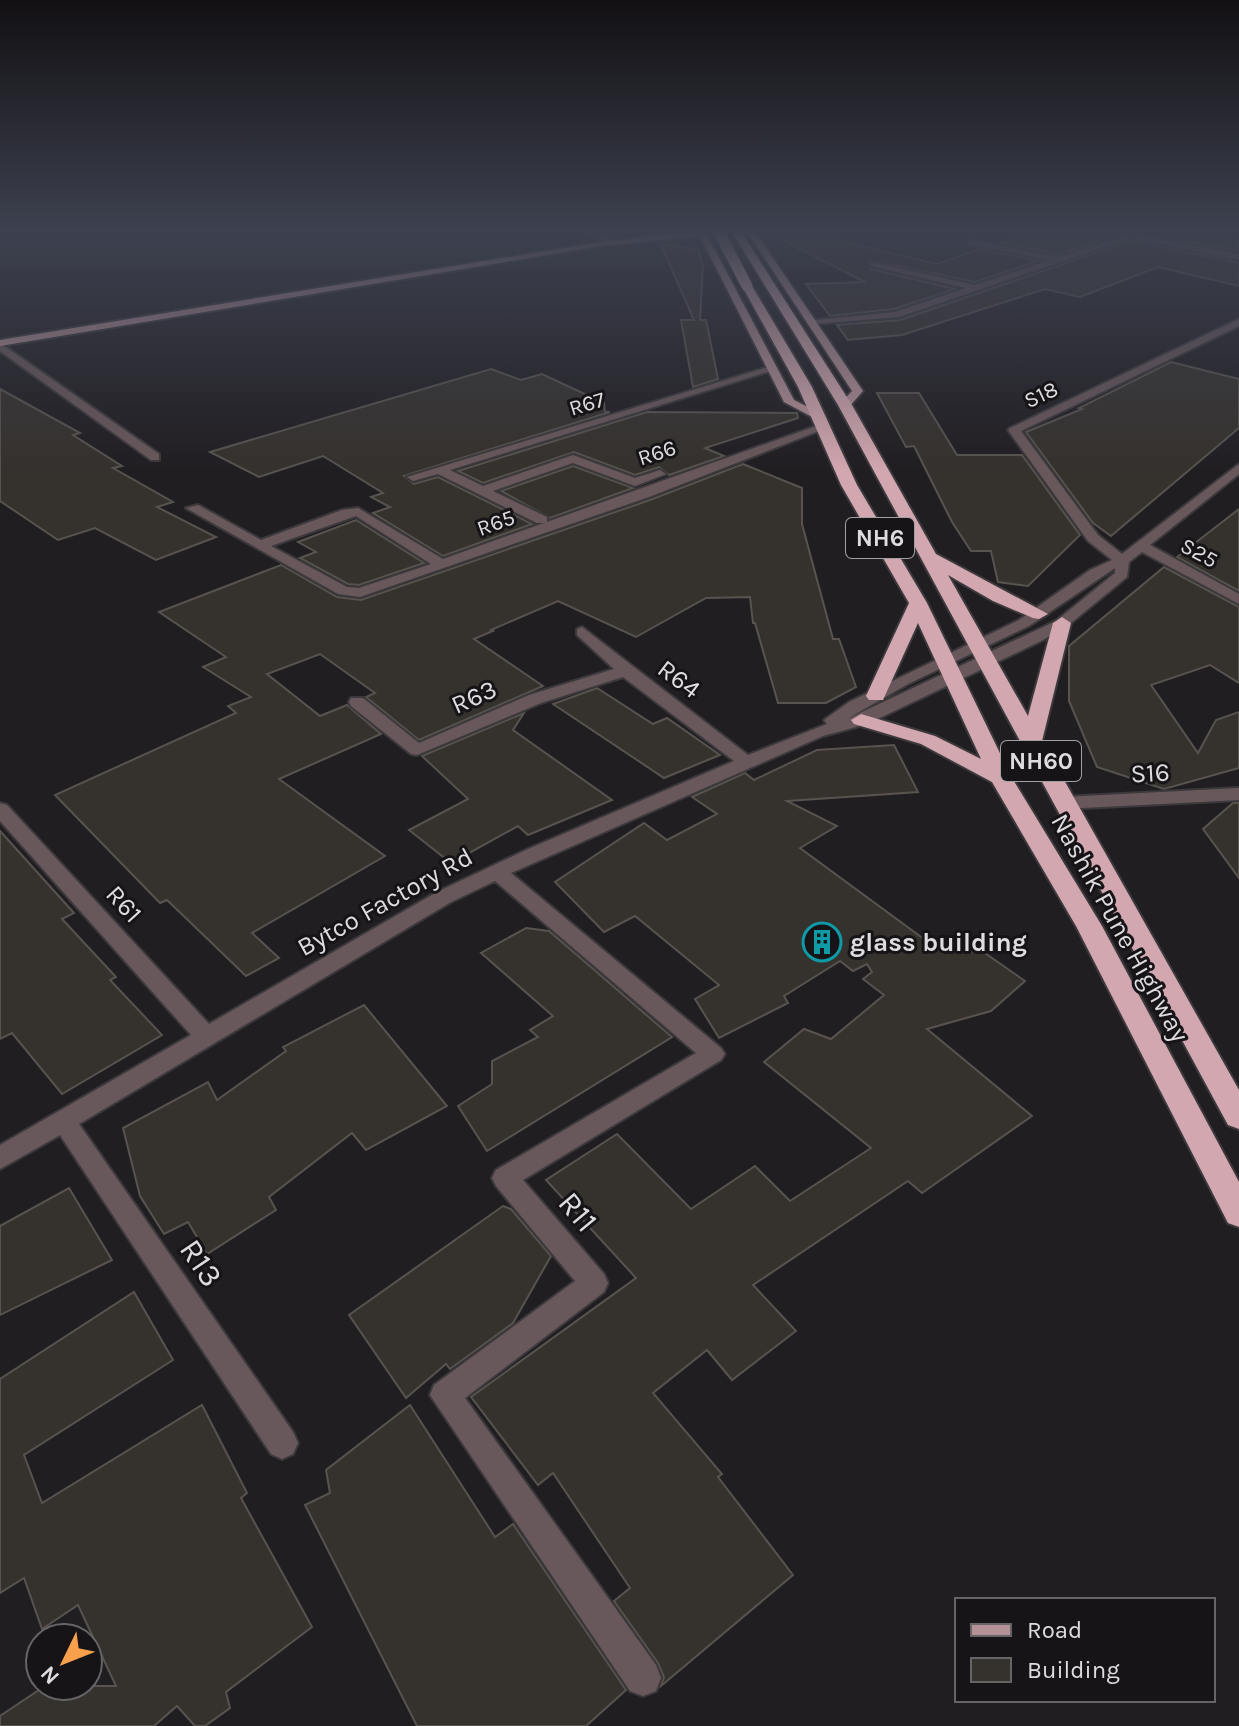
<svg xmlns="http://www.w3.org/2000/svg" width="1239" height="1726" font-family="Karla,sans-serif">
	<style>
		.building { fill: #35312d; stroke: #58534f; stroke-width: 2 }
		.lines { fill: none; stroke-linecap: round; stroke-linejoin: round }
		.minor-casing { stroke: #3c393c; stroke-width: 4 }
		.major-casing { stroke: #3c393c; stroke-width: 4 }
		.highway-casing { stroke: #3c393c; stroke-width: 4 }
		.minor { fill: #69585b; fill-rule: evenodd }
		.major { fill: #b49097; fill-rule: evenodd }
		.highway { fill: #d2a7af; fill-rule: evenodd }
		.highway-bridge-casing { stroke: #3c393c; stroke-width: 13; stroke-linecap: butt }
		.highway-bridge { stroke: #d2a7af; stroke-width: 11 }
		.labels { text-anchor: middle; dominant-baseline: central; stroke-width: 6; stroke-linejoin: round; paint-order: stroke }
		.far-street-label { font-size: 22px; fill: #dfdcdf; stroke: #171418 }
		.shield { fill: #171418; stroke: #a3a0a3; stroke-width: 2 }
		.shield-label { font-size: 24px; font-weight: bold; fill: #dfdcdf }
		.street-label { font-size: 26px; fill: #dfdcdf; stroke: #171418 }
		.poi-label { font-size: 26px; font-weight: bold; fill: #dfdcdf; stroke: #171418; text-anchor: start }
		.near-street-label { font-size: 32px; fill: #dfdcdf; stroke: #171418 }
	</style>
	<rect width="100%" height="100%" fill="#211e22"/>
	<g class="building">
		<path d="M774,230H793L937,264L980,249L1038,261L975,282L869,260L870,269L955,289L894,309L830,316L806,284L865,282L772,235Z"/>
		<path d="M1037,230H1092L1110,237L1059,254L1000,243L1037,233Z"/>
		<path d="M1123,230H1181L1239,242V251Z"/>
		<path d="M1131,241L1239,263V286L1158,267L1080,297L1045,289L902,335L848,340L837,325L900,320Z"/>
		<path d="M660,243L698,250L703,266L700,320H706L718,379L693,387L681,320H694Z"/>
		<path d="M1171,362L1239,379V428L1111,536L1093,523L1026,432L1082,409L1079,408Z"/>
		<path d="M491,369L521,380L542,374L604,403L605,412H610L404,476L414,484L438,477L532,524L443,556L373,513L390,507L371,497L383,493L323,456L259,477L210,452Z"/>
		<path d="M0,389L80,433L73,435L122,466L113,468L173,502L157,507L216,537L156,560L95,528L58,540L0,501Z"/>
		<path d="M877,393H919L957,455H1022L1080,535L1028,586L998,582L991,551H971L952,522L914,446L906,447Z"/>
		<path d="M647,412L797,413L798,418L705,448L724,456L669,475L659,467L635,475L574,452L483,483L458,471Z"/>
		<path d="M743,464L802,488V524L833,639H839L856,687L826,703H778L755,623H753L750,597L706,598L636,637L558,601L491,630L493,631L474,639L543,686L419,740L366,697L375,693L320,654L267,674L320,716L347,705L381,734L279,779L385,856L252,933L279,958L246,976L167,900L160,903L55,795L236,713L228,706L251,697L203,667L226,657L159,612L281,565L337,597L361,600L650,500Z"/>
		<path d="M573,466L633,488L550,518L501,491Z"/>
		<path d="M1239,509V591L1177,557Z"/>
		<path d="M356,520L424,563L359,585L348,584L300,558L316,552L298,542Z"/>
		<path d="M1164,567L1239,607V683L1210,665L1151,685L1198,753L1216,720L1239,712V768L1164,789L1097,767L1069,701V646Z"/>
		<path d="M597,688L653,724L667,718L720,755L664,778L553,704Z"/>
		<path d="M524,713L513,730L612,800L528,835L518,826L451,863L409,830L468,799L422,756Z"/>
		<path d="M894,745L918,792L787,801L837,826L800,848L943,953L982,951L1025,981L991,1011L927,1029L1032,1116L922,1193L908,1181L753,1285L796,1331L732,1380L707,1350L653,1393L722,1474L718,1477L793,1575L661,1686L664,1677L658,1663L614,1601L630,1588L553,1473L538,1485L471,1397L636,1278L546,1180L617,1134L691,1209L755,1166L790,1201L871,1148L764,1062L804,1029L831,1039L884,995L863,979L872,972L867,964L853,971L840,961L784,996L788,1003L719,1038L695,999L719,985L635,916L604,932L555,882L644,823L667,840L717,814L692,797L745,773L754,780L817,750Z"/>
		<path d="M1233,803H1239V878L1203,829Z"/>
		<path d="M0,831L74,913L62,919L116,977L110,980L162,1035L62,1094L12,1033L0,1039Z"/>
		<path d="M526,928L549,931L672,1037L487,1151L458,1106L492,1084V1061L538,1037L530,1030L553,1016L481,953Z"/>
		<path d="M364,1005L447,1106L366,1150L352,1133L269,1197L276,1210L207,1254L188,1222L164,1234L140,1196L123,1128L208,1082L217,1100L286,1051L283,1047Z"/>
		<path d="M69,1188L112,1260L0,1315V1226Z"/>
		<path d="M503,1206L511,1209L551,1256L513,1323L450,1369L446,1364L406,1398L349,1315Z"/>
		<path d="M134,1292L173,1360L24,1455L42,1503L202,1405L247,1493L241,1498L312,1627L226,1692L230,1708L205,1726H195L177,1706L154,1726H0V1716L45,1686H116L78,1605L42,1629L24,1578L0,1593V1379Z"/>
		<path d="M410,1405L495,1537L513,1524L626,1690L586,1726H417L305,1505L330,1493L326,1470Z"/>
	</g>
	<g class="lines">
		<defs>
			<g id="minor">
				<path d="M583,230H593L618,242L611,244Z"/>
				<path d="M1095,230H1109L1239,254V260L1131,238L899,317L812,324L807,321L895,312L966,288L871,266V262L975,285L1050,260L969,244V240L1059,257L1121,237Z"/>
				<path d="M1239,319V326L1021,431L1098,535L1122,554L1239,464V474L1150,545L1239,594V604L1142,552L1129,562L1127,577L1066,627L1041,641L867,724L823,736L511,873L721,1048L725,1054L721,1060L523,1180L604,1274L608,1283L604,1292L465,1398L656,1665L661,1678L656,1691L643,1696L630,1691L430,1395L434,1385L575,1281L496,1186L492,1178L496,1170L696,1053L495,881L451,902L79,1124L293,1432L298,1443L293,1454L282,1459L271,1454L60,1135L0,1169V1145L191,1035L0,821V803L7,805L209,1024L437,892L528,849L734,761L623,677L541,703L417,755L411,754L351,706L349,702L351,698H363L419,743L529,695L614,669L577,635V629L582,627L748,755L827,724L824,720L849,702L1019,620L1090,570L1112,560L1088,541L1008,430L1010,428ZM1115,568V573L1056,621L847,719L908,684L1029,626Z"/>
				<path d="M0,343L159,454V460H151L0,351Z"/>
				<path d="M768,367L777,369L450,470L483,486L573,455L635,478L660,470L666,474L635,486L573,463L493,491L547,517V523H537L438,474L413,481L407,477Z"/>
				<path d="M819,425L829,427L649,497L360,597L338,594L186,508L198,505L261,540L342,510L358,508L443,559ZM356,516L431,564L359,588L347,587L271,546Z"/>
				<path d="M1239,788V800L1063,809L1054,803L1063,797Z"/>
			</g>
			<g id="major">
				<path d="M697,230H733L707,235L794,400L822,414V418H814L784,402L700,236L601,246L0,346V340L601,242Z"/>
				<path d="M746,230H754L863,391L849,407L839,405L852,391Z"/>
			</g>
			<g id="highway">
				<path d="M731,230H740L852,405L936,554L1048,614L1039,619L1033,618L993,601L948,575L1028,716L1053,623L1062,617L1071,623L1042,741L1239,1090V1129L1228,1125L838,405Z"/>
				<path d="M743,284L752,286L812,387L857,485L927,603L1012,778L1102,926L1239,1182V1227L1228,1223L1076,926L992,782L921,744L854,724L851,720L861,714L935,736L981,759L918,623L883,700H869L866,696L909,603L841,485L798,387L742,286Z"/>
			</g>
		</defs>
		<use href="#minor" class="minor-casing"/>
		<use href="#major" class="major-casing"/>
		<use href="#highway" class="highway-casing"/>
		<use href="#minor" class="minor"/>
		<use href="#major" class="major"/>
		<use href="#highway" class="highway"/>
		<defs>
			<path id="highway-bridge" d="M718,230L747,286"/>
		</defs>
		<use href="#highway-bridge" class="highway-bridge-casing"/>
		<use href="#highway-bridge" class="highway-bridge"/>
	</g>
	<linearGradient id="sky" x2="0" y2="1"><stop stop-color="#121013"/><stop offset="0.49" stop-color="#3d414f"/><stop offset="1" stop-color="#3d414f" stop-opacity="0"/></linearGradient>
	<rect width="1239" height="471" fill="url(#sky)"/>
	<defs>
		<symbol id="building-ring" viewBox="-11 -11 22 22"><circle r="9.5" fill="#171418" stroke="#0f9aa8" stroke-width="1.5"/><path d="M-4-6H4V6H1V3H-1V6H-4ZM-2.5-4.3h1.7v1.8h-1.7ZM.8-4.3h1.7v1.8H.8ZM-2.5-1h1.7V.8h-1.7ZM.8-1h1.7V.8H.8Z" fill="#0f9aa8"/></symbol>
	</defs>
	<g fill-rule="evenodd">
		<use href="#building-ring" x="800" y="920" width="44" height="44"/>
	</g>
	<g class="labels">
		<g class="far-street-label">
			<text transform="translate(1041 395) rotate(-25)">S18</text>
			<text transform="translate(587 404) rotate(-17)">R67</text>
			<text transform="translate(657 453) rotate(-18)">R66</text>
			<text transform="translate(496 523) rotate(-20)">R65</text>
			<text transform="translate(1199 553) rotate(28)">S25</text>
		</g>
		<g class="shield">
			<rect x="846" y="518" width="68" height="40" rx="6"/>
			<rect x="1001" y="741" width="80" height="40" rx="6"/>
		</g>
		<g class="shield-label">
			<text x="880" y="538">NH6</text>
			<text x="1041" y="761">NH60</text>
		</g>
		<g class="street-label">
			<text transform="translate(679 679) rotate(37)">R64</text>
			<text transform="translate(474 697) rotate(-24)">R63</text>
			<text transform="translate(1150 773) rotate(-3)">S16</text>
			<text transform="translate(385 902) rotate(-29)">Bytco Factory Rd</text>
			<text transform="translate(124 904) rotate(48)">R61</text>
			<text transform="translate(1120 928) rotate(61)">Nashik Pune Highway</text>
		</g>
		<g class="poi-label">
			<text x="850" y="942">glass building</text>
		</g>
		<g class="near-street-label">
			<text transform="translate(578 1212) rotate(50)">R11</text>
			<text transform="translate(201 1263) rotate(56)">R13</text>
		</g>
	</g>
	<rect x="955" y="1598" width="260" height="104" fill="#171418" stroke="#676468" stroke-width="2"/>
	<rect x="971" y="1624" width="40" height="12" fill="#b49097" stroke="#676468" stroke-width="2"/>
	<text x="1027" y="1638" font-size="24" fill="#dfdcdf">Road</text>
	<rect x="971" y="1658" width="40" height="24" fill="#35312d" stroke="#676468" stroke-width="2"/>
	<text x="1027" y="1678" font-size="24" fill="#dfdcdf">Building</text>
	<g transform="translate(64 1662) rotate(227)"><circle r="38" fill="#171418" stroke="#676468" stroke-width="2"/>
	<path d="M0-6L14 30L0 20L-14 30Z" fill="#f8a04b"/>
	<text y="-12" font-size="22" font-weight="bold" text-anchor="middle" fill="#dfdcdf">N</text>
	</g>
</svg>
